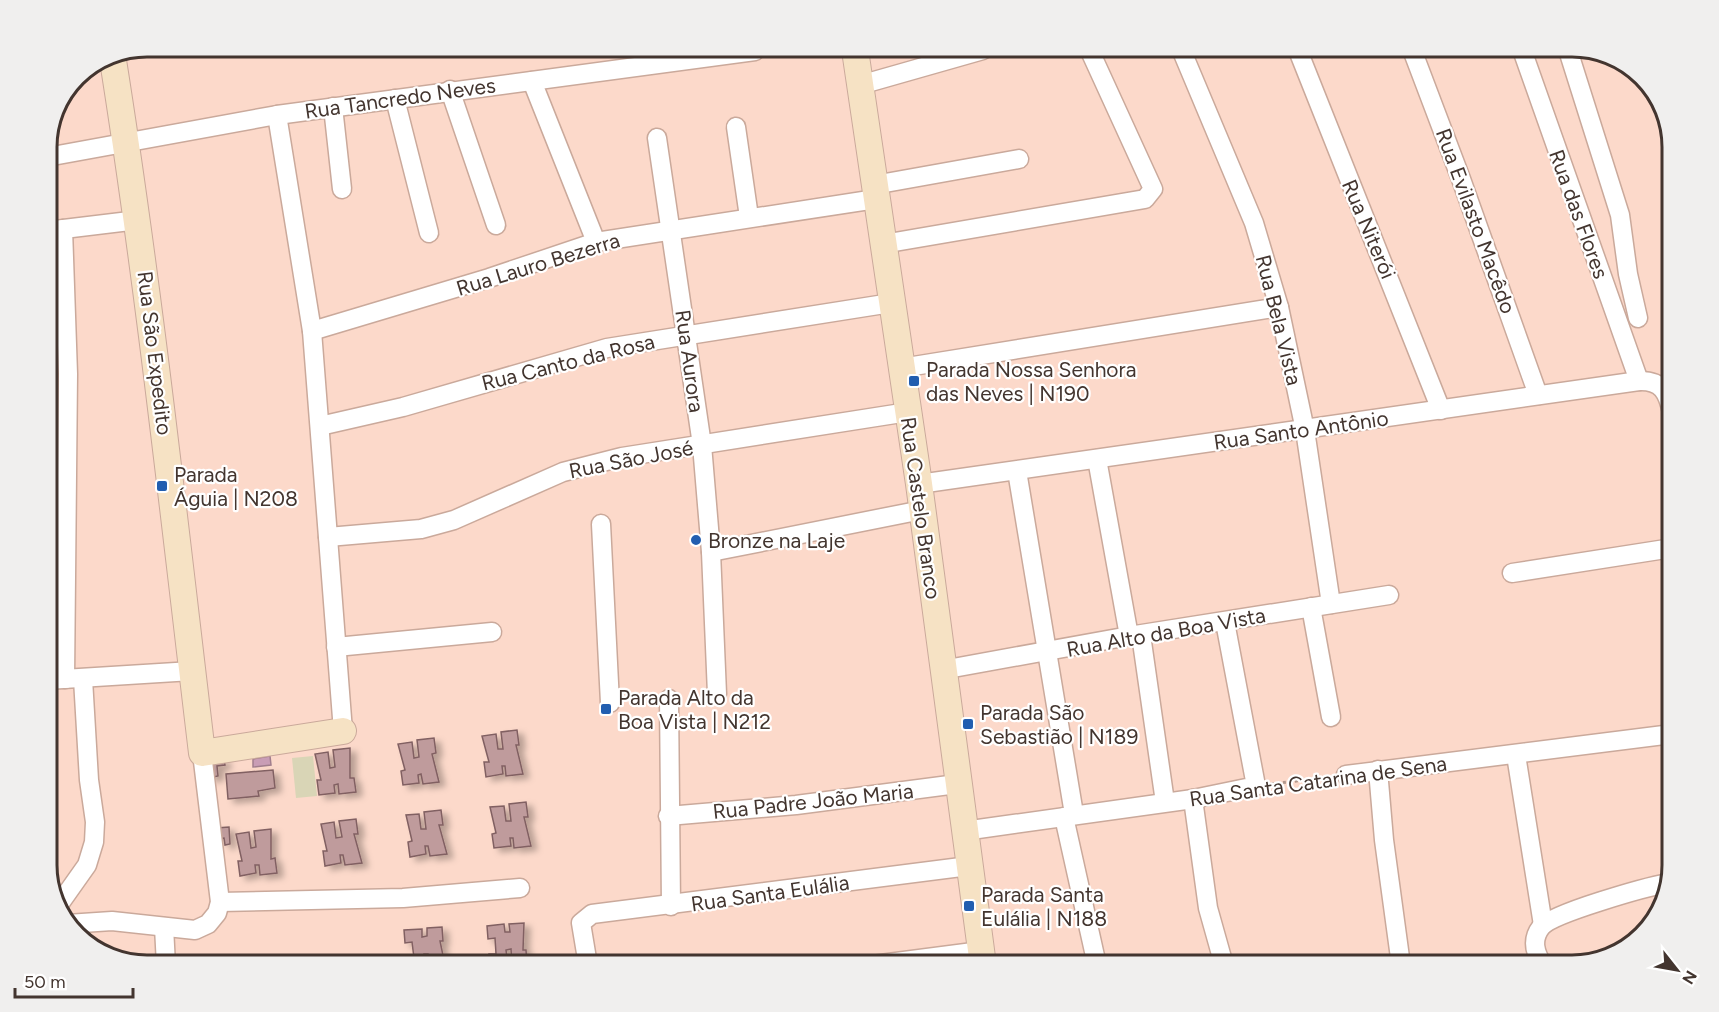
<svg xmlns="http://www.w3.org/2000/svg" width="1719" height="1012" font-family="Figtree,sans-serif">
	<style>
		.green { fill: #d9d5b6 }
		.water { fill: #c99db5; stroke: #a17e8d; stroke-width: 1.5 }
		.building { fill: #bf9b9c; stroke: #816062; stroke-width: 1.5; filter: url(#shadow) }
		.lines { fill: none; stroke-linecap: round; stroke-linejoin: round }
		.street-casing { stroke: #caa99b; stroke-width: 21 }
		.secondary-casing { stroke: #caa99b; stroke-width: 28 }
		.path { stroke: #b1978c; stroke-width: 3; stroke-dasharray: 3 3; stroke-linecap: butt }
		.street { stroke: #fff; stroke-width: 18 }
		.secondary { stroke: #f6e2c4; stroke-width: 26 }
		.poi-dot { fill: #225eb0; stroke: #fff; stroke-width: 2 }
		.labels { text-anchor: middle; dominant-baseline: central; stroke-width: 4.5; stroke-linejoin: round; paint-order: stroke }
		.street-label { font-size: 21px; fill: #43352f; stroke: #fff }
		.poi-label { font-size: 21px; fill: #43352f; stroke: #fff; text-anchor: start }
		.rim { fill: none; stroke: #43352f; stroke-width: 3 }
	</style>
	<defs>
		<filter id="shadow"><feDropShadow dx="6" dy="4" stdDeviation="3" flood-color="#0004"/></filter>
	</defs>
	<rect width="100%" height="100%" fill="#fcd9ca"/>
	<path class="green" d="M313,756L317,796L296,798L292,758Z"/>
	<path class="water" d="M270,756L271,765L253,767V759Z"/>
	<g class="building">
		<path d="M517,730L519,745H516L523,774L506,776L505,766H502L503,774L486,777L484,762H489L482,736L496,734L498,749H503L501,732Z"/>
		<path d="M434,738L436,753L432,754L439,782L423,784L421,774L418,775L419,783L403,785L401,771L405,770L398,744L412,742L414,758L419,757L417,740Z"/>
		<path d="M350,748V778H354L356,792L339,794L338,784L334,785L335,793L319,795L317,780H321L315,754L328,752L330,768L335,767L333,750Z"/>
		<path d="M224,759L225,765L217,766L218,776L209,778L208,761Z"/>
		<path d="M273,770L275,788L258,791L259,796L228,799L226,774Z"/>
		<path d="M526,802L528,817H524L531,846L514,848L513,838H510L511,846L494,848L492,834L496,833L490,807L504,806L506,821H511L509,804Z"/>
		<path d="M441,810L443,825H439L447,854L430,856L428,846H425L426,854L410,857L408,842L412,841L406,815L419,814L421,829H426L424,812Z"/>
		<path d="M356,819L358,834H354L362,863L345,865L343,855H340L341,863L325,866L323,851H327L321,824L334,822L336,838L342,837L339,821Z"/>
		<path d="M229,827L230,844L225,845L224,838L217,839L216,828Z"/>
		<path d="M271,829V859L275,858L277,873L260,875L259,865H255L256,873L240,876L238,861H242L236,834L249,832L251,848L256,847L254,831Z"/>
		<path d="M524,923L523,950H526L527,964L512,965L511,949L506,950L508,965H490L489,954H496L495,938L488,939L487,926L504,924L505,932H510L509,924Z"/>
		<path d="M442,927L443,941H440L445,965H429L428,954H424L425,965H407V958H414L412,942L405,943L404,930L422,929V937L427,936V928Z"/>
	</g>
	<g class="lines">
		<defs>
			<g id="street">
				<path d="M1411,47L1461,179L1538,395"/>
				<path d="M1521,47L1639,381"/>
				<path d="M1567,47L1620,215L1628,274L1638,318"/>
				<path d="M1297,48L1441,410"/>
				<path d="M1181,49L1254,223L1279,307L1305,430L1331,604"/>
				<path d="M532,81L596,242"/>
				<path d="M860,85L983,50"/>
				<path d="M450,90L496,225"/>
				<path d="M395,99L429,233"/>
				<path d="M333,107L342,189"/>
				<path d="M277,115L312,331L343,731"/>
				<path d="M736,127L749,217"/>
				<path d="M657,138L702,445L711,552L717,694"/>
				<path d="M47,157L277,115L755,51"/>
				<path d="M874,185L1019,159"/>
				<path d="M63,229L68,374L65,679"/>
				<path d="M47,231L138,220"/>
				<path d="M883,244L1145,199L1153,189L1089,49"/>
				<path d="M312,331L489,278L596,242L876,199"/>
				<path d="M901,368L1279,307"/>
				<path d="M320,426L403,407L607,348L891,303"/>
				<path d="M1097,459L1129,636"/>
				<path d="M1017,471L1074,814"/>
				<path d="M919,484L1639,381C1662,380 1668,393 1672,413"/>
				<path d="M601,524L610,703"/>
				<path d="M328,537L421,529L454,520L563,472L622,457L908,412"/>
				<path d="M711,552L922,510"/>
				<path d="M1512,573L1672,548"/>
				<path d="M1311,607L1331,717"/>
				<path d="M1141,635L1165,802"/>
				<path d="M336,647L492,632"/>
				<path d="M942,670L1129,636L1389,595"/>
				<path d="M47,680L192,671"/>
				<path d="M669,699L671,906"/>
				<path d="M1516,755L1543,925"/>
				<path d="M1378,770L1384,840L1401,965"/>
				<path d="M1346,775L1672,734"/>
				<path d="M1193,799L1208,908L1224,965"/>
				<path d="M668,816L796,805L957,784"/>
				<path d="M1064,817L1097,965"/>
				<path d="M964,831L1193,799L1256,786L1225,622"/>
				<path d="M220,902L403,898L520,888"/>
				<path d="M58,906L87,865L94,842L95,822L89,780L83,679"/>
				<path d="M67,924L112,921L195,930L208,924L217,913L220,902L202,753"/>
				<path d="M164,927L166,965"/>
				<path d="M588,965L581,923L592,914L969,866"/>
				<path d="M873,965L981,951"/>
				<path d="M1543,965C1535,953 1531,940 1541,927C1553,913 1646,887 1668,883"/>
			</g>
			<g id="secondary">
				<path d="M855,50L919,484L983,965"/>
				<path d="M112,54C149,286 174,519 202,753L343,731"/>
			</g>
		</defs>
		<use href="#street" class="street-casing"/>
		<use href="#secondary" class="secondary-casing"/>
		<path class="path" d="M1271,784L1330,777"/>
		<use href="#street" class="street"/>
		<use href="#secondary" class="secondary"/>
	</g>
	<g class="poi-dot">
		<rect x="908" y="375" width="12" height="12" rx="3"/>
		<rect x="156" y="480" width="12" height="12" rx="3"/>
		<circle cx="696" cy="540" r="6"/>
		<rect x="600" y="703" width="12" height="12" rx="3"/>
		<rect x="962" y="718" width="12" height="12" rx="3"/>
		<rect x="963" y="900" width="12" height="12" rx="3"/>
	</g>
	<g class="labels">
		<g class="street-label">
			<text transform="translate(400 98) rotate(-8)">Rua Tancredo Neves</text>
			<text transform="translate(1579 214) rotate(70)">Rua das Flores</text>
			<text transform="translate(1476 221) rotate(70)">Rua Evilasto Macêdo</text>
			<text transform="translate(1369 229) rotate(67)">Rua Niterói</text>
			<text transform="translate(538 264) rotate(-17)">Rua Lauro Bezerra</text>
			<text transform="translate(1279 320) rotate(76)">Rua Bela Vista</text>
			<text transform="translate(155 353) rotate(83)">Rua São Expedito</text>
			<text transform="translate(690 361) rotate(82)">Rua Aurora</text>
			<text transform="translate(568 362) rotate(-14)">Rua Canto da Rosa</text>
			<text transform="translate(1301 430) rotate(-8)">Rua Santo Antônio</text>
			<text transform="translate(631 459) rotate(-11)">Rua São José</text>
			<text transform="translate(921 508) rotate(82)">Rua Castelo Branco</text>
			<text transform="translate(1166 632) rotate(-10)">Rua Alto da Boa Vista</text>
			<text transform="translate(1318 781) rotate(-8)">Rua Santa Catarina de Sena</text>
			<text transform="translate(813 801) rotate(-6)">Rua Padre João Maria</text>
			<text transform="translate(770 893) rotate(-8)">Rua Santa Eulália</text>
		</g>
		<g class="poi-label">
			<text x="926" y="369">Parada Nossa Senhora<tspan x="926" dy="24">das Neves | N190</tspan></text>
			<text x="174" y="474">Parada<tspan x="174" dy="24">Águia | N208</tspan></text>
			<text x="708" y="540">Bronze na Laje</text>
			<text x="618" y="697">Parada Alto da<tspan x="618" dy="24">Boa Vista | N212</tspan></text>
			<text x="980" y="712">Parada São<tspan x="980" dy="24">Sebastião | N189</tspan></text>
			<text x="981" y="894">Parada Santa<tspan x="981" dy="24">Eulália | N188</tspan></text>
		</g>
	</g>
	<path d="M0 0H1719V1012H0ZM147 57H1572A90 90 0 0 1 1662 147V865A90 90 0 0 1 1572 955H147A90 90 0 0 1 57 865V147A90 90 0 0 1 147 57Z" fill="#f0efee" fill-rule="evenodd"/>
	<path class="rim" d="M147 57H1572A90 90 0 0 1 1662 147V865A90 90 0 0 1 1572 955H147A90 90 0 0 1 57 865V147A90 90 0 0 1 147 57Z"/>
	<g transform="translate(1677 970) rotate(121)" stroke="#ffffff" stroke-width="4.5" paint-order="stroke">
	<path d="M0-4.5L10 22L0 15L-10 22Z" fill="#43352f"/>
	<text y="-9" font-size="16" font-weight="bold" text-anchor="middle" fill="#43352f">N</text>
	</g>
	<path d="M15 988v9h118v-9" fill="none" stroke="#43352f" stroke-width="3"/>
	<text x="24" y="988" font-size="18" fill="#43352f" stroke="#ffffff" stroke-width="4.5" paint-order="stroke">50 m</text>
</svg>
